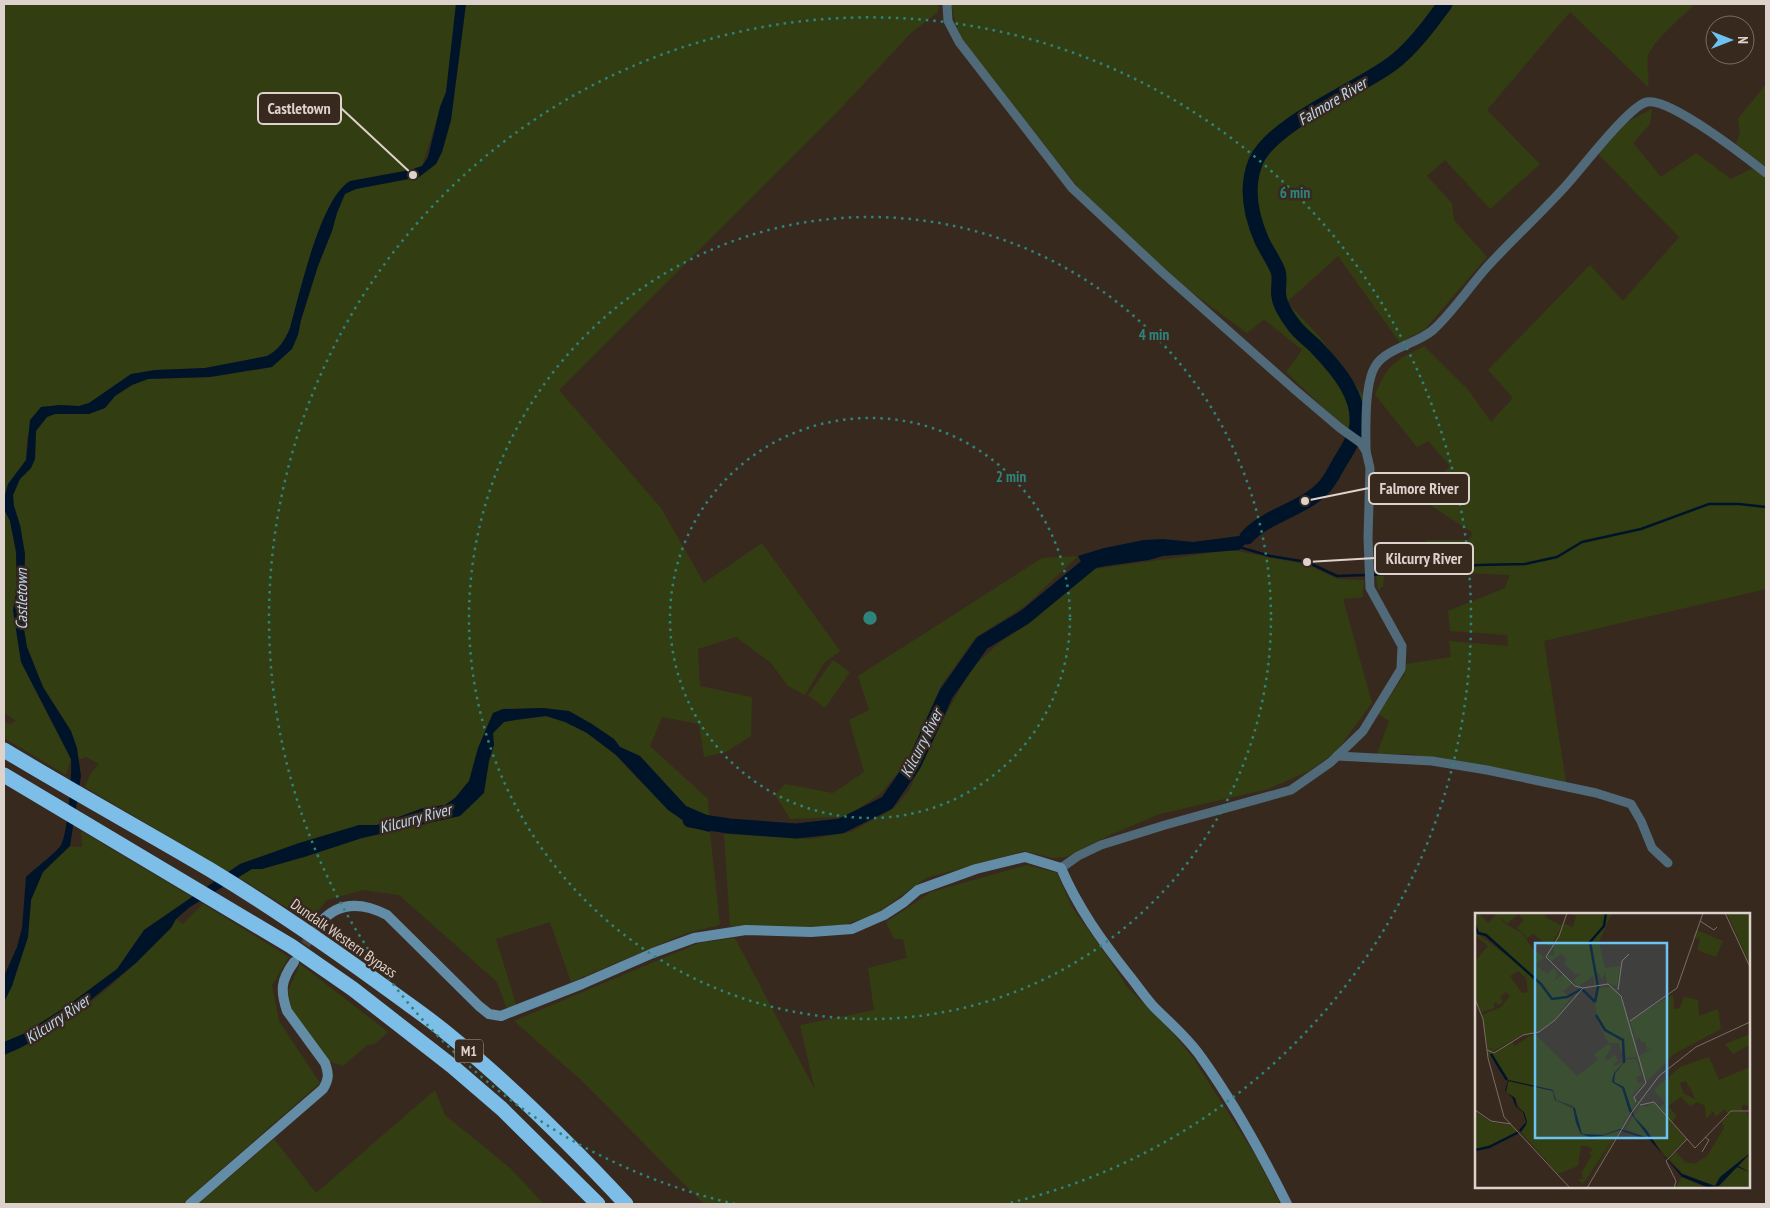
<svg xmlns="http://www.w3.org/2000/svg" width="1770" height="1208" font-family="'PT Sans Narrow',sans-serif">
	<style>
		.green { fill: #333d12 }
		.water { fill: #001429 }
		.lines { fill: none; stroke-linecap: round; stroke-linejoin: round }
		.stream { stroke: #001429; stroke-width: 2.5 }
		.river { stroke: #001429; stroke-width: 15 }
		.secondary-tunnel { stroke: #514239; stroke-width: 10; stroke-dasharray: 10 5; stroke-linecap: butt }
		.street { stroke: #506a7a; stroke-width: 9 }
		.secondary { stroke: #638ca6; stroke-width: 10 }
		.highway { stroke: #7cbee7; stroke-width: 15 }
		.ring { fill: none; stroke: #2e847c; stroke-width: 2.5; stroke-dasharray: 2.5 5 }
		.labels { text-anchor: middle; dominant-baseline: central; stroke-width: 5; stroke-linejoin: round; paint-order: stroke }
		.shield { fill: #38291f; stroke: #ac9f98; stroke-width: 1 }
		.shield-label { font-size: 14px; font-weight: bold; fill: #ddd2cc }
		.street-label { font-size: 15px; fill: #ddd2cc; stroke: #38291f }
		.water-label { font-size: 16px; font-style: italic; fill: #bbd7f2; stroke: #38291f }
		.inset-river { fill: none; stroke: #001429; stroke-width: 2.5 }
		.inset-road { fill: none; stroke: #7a6d64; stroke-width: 1 }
		.view { fill: #6cc3f2; fill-opacity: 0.15; stroke: #6cc3f2; stroke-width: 2.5 }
		.inset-edge { fill: none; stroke: #ddd2cc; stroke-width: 2.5 }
		.centre { fill: #2e847c; stroke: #38291f; stroke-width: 2.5 }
		.ring-label { font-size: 15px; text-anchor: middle; font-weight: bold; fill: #2e847c; stroke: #38291f; stroke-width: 5; stroke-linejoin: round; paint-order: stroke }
		.leader { fill: none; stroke: #ddd2cc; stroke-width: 2 }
		.callout-dot { fill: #ddd2cc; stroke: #38291f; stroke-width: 2 }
		.callout { fill: #38291f; stroke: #ddd2cc; stroke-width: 2 }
		.callout-label { font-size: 16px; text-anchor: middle; font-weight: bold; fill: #ddd2cc }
	</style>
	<rect width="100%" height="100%" fill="#38291f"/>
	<g class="green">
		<path d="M4,4H456L446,92L422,166L410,170L350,181C320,199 300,293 290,328C285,340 279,350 267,356L205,368L155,370L131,374L89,403L79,406L60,405L41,407L27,437L26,460L8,484L4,499Z"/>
		<path d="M466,4H938V12L911,33L842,107L559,390L661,508L704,583L762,543L840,651L824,663L805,695L788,686L771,663L736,637L698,649L700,686L752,697L751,736L726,752L704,757L699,724L662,717L650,746L708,799L709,816L686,806L640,756L620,747L614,739L569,711L543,708L503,709L493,713L478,748L469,781L455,798L445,805L423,808L377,825H359L240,864L228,872L85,787L91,773L99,764L86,757L78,760L77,748L71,731L43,687L27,647L23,623L25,554L20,525L14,506L13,495L20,479L31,468L35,459L36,431L47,417L55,414H89L105,408L115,396L132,385L148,379L210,377L272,367L298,335L301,320L318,266L332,231L337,213L345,193L356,189L419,177L436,164L442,152L451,120Z"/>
		<path d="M951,4H1695C1685,14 1651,43 1648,56C1646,66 1650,77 1648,87L1570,12L1487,110L1540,164L1490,209L1445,160L1427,176L1452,203L1454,220L1487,257L1425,329L1400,343L1338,256L1287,302L1319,336L1364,396L1362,439L1344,427L1286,372L1302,350L1264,319L1247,333L1179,283L1080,190L958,34Z"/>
		<path d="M1766,84V167L1736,144L1740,133L1738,119Z"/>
		<path d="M1652,109L1650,124L1633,143L1661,177L1696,153L1731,179L1753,168L1766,178V589L1544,641L1566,782L1410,754H1377L1389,721L1378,714L1405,674L1406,664L1451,657L1449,641L1508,646L1507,635L1450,631L1448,611L1505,588L1510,575L1442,572L1435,565L1385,570L1383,586L1378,590L1372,551L1408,553L1428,540H1468L1473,533L1421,499L1450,466L1428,441L1417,447L1375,395C1388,364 1394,361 1424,346L1469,391L1491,422L1513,398L1488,370L1590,265L1623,301L1679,237L1597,153L1627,122Z"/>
		<path d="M4,509L10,521L16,552L17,589L13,610L21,662L71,759L66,775L4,738V721L9,724L16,721L4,713Z"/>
		<path d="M1232,550L1305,564L1338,579L1364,580L1363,597L1343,599L1372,703L1336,752L1309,771L1268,789L1160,814L1110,835L1066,857L1052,858L1024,851L926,878L874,915L843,925L793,928L730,926L724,834L811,839L851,832L893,809L908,792L944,718L972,668L999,643L1028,624L1094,569Z"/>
		<path d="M1078,556L1025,606L976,637L942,684L907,762L881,793L847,817L790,819L775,795L785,784L833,793L864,772L849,720L869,710L858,676L1042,558Z"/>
		<path d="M833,660L850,672L825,708L808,695Z"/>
		<path d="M546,716L565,722L587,733L616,755L639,780L694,828L710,832L720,925L687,933L571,982L550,922L496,939L516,1004L507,1009L497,982L399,895L363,890L327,900L318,911L312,923L238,877L252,869H262L304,857L362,838L425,825L484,793C484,772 494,753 493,733L503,722Z"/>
		<path d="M81,831L192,897L144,930L117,969L67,1006L23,1035L4,1042V1002L12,986L28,937L31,900L43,871L70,846L82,847Z"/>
		<path d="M1027,865L1057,873L1072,907L1113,965L1127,987L1171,1031L1193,1058L1257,1158L1280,1204H704L581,1080L514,1021L699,943L735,938L815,1090L800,1025L874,1010L868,968L907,958L903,939H894L886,922L931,892Z"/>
		<path d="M203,904L289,957L272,985L279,1021L320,1083L182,1204H4V1055C54,1035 114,987 150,948C159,938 169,931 176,919L183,924Z"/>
		<path d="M300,964L388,1032L375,1044L367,1045L343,1066L328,1061L291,1009L288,991Z"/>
		<path d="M435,1090L445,1115L510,1168L544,1204H198L274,1139L316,1193Z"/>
	</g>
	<g class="water">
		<path d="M456,4H466L451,120L442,152L436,164L419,177L356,189L345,194L337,213L332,231L318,266L301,320L298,335L292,349L272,367L210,377L148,379L132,385L115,396L105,408L89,414H55L47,417L36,431L35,459L31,468L20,479L13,495L14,506L20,525L25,554L23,623L27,647L43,687L71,731L77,748L81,776L70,846L43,872L31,900L28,937L12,986L4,1002V976L17,947L22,928L26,877C33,870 57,852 61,845C68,833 72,774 71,759L21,662L13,610L17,589L16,552L10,521L4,509V499L8,484L26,460L30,420L41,407L60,405L79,406L89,403L131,374L155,370L205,368L267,356C279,350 285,340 290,328C300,293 320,199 350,181L410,170L422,166L428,157L440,107L446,92Z"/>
		<path d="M1259,521L1263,528L1239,550L1163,556L1149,560L1085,569L1078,556L1104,548L1144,540L1163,539L1193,542L1239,536Z"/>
		<path d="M543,708L569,711L592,724L614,739L620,747L640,756L686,806L709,816L710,832L694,828L668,810L616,755L587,733L565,722L546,716L515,720L504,722L493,733L494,745L489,761L484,793L460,816L362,838L304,857L262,869H252L190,907L176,919L171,928L136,963L76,1012L44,1035L20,1048L4,1055V1042L23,1034L67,1006L117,969L144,930L240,864L299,843L359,825H377L423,808L445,805L455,798L469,781L478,748L493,713L503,709Z"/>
	</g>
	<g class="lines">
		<g class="stream">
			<path d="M1239,547L1270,556L1307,562L1337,576L1366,575"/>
			<path d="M1372,575L1478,565L1525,564L1557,557L1582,542L1641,529L1709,504H1739L1766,507"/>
		</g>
		<g class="river">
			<path d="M1247,537C1268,514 1305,509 1325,486C1332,478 1337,466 1343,457C1348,449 1354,439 1356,430C1363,398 1337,369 1317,348C1309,340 1299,333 1293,324C1288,318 1280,305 1279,297C1277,289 1281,279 1278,271C1274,261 1267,251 1262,241C1251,216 1245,187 1256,161C1273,123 1359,89 1393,63C1412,49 1431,23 1445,4"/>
			<path d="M690,820L729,826L796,831L841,826L887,803L914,764L946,694L982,643L1025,617L1093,561L1102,559"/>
		</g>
		<path class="secondary-tunnel" d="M297,957L319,924"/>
		<g class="street">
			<path d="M947,4L948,21L959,42L1072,188L1163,273L1294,389L1340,428L1361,443L1366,451L1370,468L1368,538L1370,588L1402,646L1401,669L1363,731L1331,762L1291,790L1165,825L1101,845L1078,856L1061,868"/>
			<path d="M1366,451C1366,430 1364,382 1376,365C1387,348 1417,344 1433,330C1452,313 1470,286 1487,267C1511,241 1537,217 1561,191C1577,175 1628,106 1647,102C1669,97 1747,158 1766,173"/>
			<path d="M1337,756L1432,761L1487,770L1596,793L1631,804L1641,821L1652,848L1668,863"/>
		</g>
		<g class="secondary">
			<path d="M319,924C338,901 362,902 387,915L479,1006L489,1014L501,1016L582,984L653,953L694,938L746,930L811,932L852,929L884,915L904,902L918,890L976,869L1025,857L1061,868C1078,908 1102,941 1128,974C1137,985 1145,997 1154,1007C1170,1023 1188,1038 1201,1057C1234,1103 1262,1154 1287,1204"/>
			<path d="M190,1204L323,1089C329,1079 329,1074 325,1063L287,1011C280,990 281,980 294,962"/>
		</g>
		<g class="highway">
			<path d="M4,750C72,791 141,829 209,869C272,907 333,949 393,993C412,1007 431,1020 449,1035C512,1086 570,1144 626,1204"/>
			<path d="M4,775L291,946L353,989L452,1066L502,1109L598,1204"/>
		</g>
	</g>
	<g class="ring">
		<circle cx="870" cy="618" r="200"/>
		<circle cx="870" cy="618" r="401"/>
		<path d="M735 1204A601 601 0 1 1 1005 1204"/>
	</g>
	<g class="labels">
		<rect class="shield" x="455" y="1039.5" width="28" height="23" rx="4"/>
		<g class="shield-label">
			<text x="469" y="1051">M1</text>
		</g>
		<g class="street-label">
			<text transform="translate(344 938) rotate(35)">Dundalk Western Bypass</text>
		</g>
		<g class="water-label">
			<text transform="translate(1332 101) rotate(-31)">Falmore River</text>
			<text transform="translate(21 599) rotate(-90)">Castletown</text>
			<text transform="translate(921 743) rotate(-63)">Kilcurry River</text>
			<text transform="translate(415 818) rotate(-15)">Kilcurry River</text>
			<text transform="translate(57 1019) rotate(-34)">Kilcurry River</text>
		</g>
	</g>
	<g transform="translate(1475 913)">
		<rect width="275" height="275" fill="#38291f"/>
		<path d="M0,0H4L13,10L23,0H72L70,4L87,13L75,34L58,21L52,25L48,20L42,15L49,7L43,1L32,11L25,4L29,10L47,20L58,36L69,44L61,52L72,61L78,55L83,61L79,68L88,61L96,68L97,71L88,78L93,83L108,75L100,83L98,82L80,106L63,119L46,122L15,140L19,141L37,128L40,133L56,122H61L102,163L123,147L119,141L133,131L137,134L130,144L131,148L140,142L143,147L138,152L141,153L149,147L137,165L138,170L148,176L155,200L146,215L128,222L107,221L98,192L81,187L76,176L33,167L13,142V138L22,133L13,137L7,102L26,94L35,83L31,79L25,84L28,89L24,92L19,89V95L6,100L0,84V48L13,33L0,22V14L3,21L32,43L12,22L4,19ZM43,58L51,65L53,79L47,80L37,66L35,63ZM93,0H130L128,16L131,0H137L124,29L130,55L145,53L142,73L132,70L130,59L127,66L123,59L120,74L118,63L103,74L98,68L106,61H100L89,50L92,46L86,40L76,49L72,43L79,42L78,32L89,11L98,14L101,3ZM252,0H275V52ZM221,17L248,28L241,44L222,37L225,26L218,24ZM137,74L144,81L161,132V144L151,145L148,126L133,118L122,104L120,89L123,75ZM198,81L199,96L205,95L209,84L223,87L224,103L243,96L246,116L199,141L172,168L162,144L177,136L172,137L170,129H166L165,125L161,127L155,108ZM121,106L130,117L147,128L149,138H146L144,130H134ZM275,121V132L258,141L250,131ZM234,144L244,167L275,154V193L267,192V198L259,197L253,201L249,196L241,204L238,198L231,206L230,193L223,189L215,193L206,184L193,193L202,203L197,209L185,194L190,190L179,177L205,154ZM211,168L217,178L220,186L209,181L205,170ZM161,146L167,162L161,164L163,170L170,169L158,181L161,190L156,198L149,174L140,170L138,165L151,147ZM34,168L78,178L79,186L98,194L104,220L127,223L145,217L110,275L139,224L108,271L103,266H108L107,259L117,242L113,241L118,237L112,233H106L103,253L83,261L46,219L51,206L40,185L31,179ZM179,189L211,226L192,245L159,202L165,193L172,194ZM0,199L16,209L36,212L43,218L17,232L0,236ZM256,199H271L275,209V240L246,264L240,273L207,260L194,246L201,239L210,249L219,251L232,243L249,215L247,209ZM158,203L166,212L175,226L151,216ZM275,242V258H268L275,259V275H240ZM207,264L230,274L235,275H200Z" fill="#333d12" fill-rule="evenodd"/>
		<path d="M151,147L140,160L139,169L149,174L159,204L171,216L187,241L207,261L240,273L245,264L275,240L263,253L275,259L262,254L244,273L232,274L207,264L175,227L144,217L127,223L115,224L106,221L101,210L98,195L80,187L78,178L33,168L31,179L40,185L42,194L49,199L52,208L51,212L46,219L44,217L51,209L48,199L41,194L37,184L30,178L33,167L78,177L81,187L100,195L107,221L128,222L145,216L174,225L154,198L147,175L137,169L139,160Z" fill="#001429"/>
		<path class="inset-river" d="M0,13L3,20L11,22L66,71L77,86L92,84L107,76L120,89M120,89L123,74L115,29L129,13L131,0M121,102L130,117L148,127L149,150M16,141L32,167M0,237L14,234L44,219"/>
		<path class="inset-road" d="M92,0L84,23L71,44L100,73L108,75M250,0L275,54M225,8L239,17L242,14M143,77L147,48L154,41M0,86L8,106L13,145L29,204L95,275M155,108L202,75L228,0M12,137L19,140L48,122L64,119L80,107L108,75L133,71L146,83L171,170L159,184L161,189M165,192L179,189L220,235L256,198H275M0,197L16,208L36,211M227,239L234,227L230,224M112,275L157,199L184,163L221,134L275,109M199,275L201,268L191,248L212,226"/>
		<path class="view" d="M60,30H192V225H60Z"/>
		<rect width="275" height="275" class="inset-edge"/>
	</g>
	<circle cx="870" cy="618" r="8" class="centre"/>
	<g class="ring-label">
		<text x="1295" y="198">6 min</text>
		<text x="1154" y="340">4 min</text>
		<text x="1011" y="482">2 min</text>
	</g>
	<path class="leader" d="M413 175L341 108M1305 501L1369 488M1307 562L1375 558"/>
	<g class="callout-dot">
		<circle cx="413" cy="175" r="5"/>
		<circle cx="1305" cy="501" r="5"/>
		<circle cx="1307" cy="562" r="5"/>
	</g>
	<g class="callout">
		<rect x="258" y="93" width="83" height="31" rx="5"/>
		<rect x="1369" y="473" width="100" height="31" rx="5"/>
		<rect x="1375" y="543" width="98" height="31" rx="5"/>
	</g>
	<g class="callout-label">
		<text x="299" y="114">Castletown</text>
		<text x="1419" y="494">Falmore River</text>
		<text x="1424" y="564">Kilcurry River</text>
	</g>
	<rect width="1770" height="1208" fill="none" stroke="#ddd2cc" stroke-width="10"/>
	<g transform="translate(1730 40) rotate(90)"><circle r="24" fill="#38291f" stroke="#7a6d64"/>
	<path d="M0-4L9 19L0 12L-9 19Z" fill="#6cc3f2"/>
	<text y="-8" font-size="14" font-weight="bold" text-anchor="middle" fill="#ddd2cc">N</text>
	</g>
</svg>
